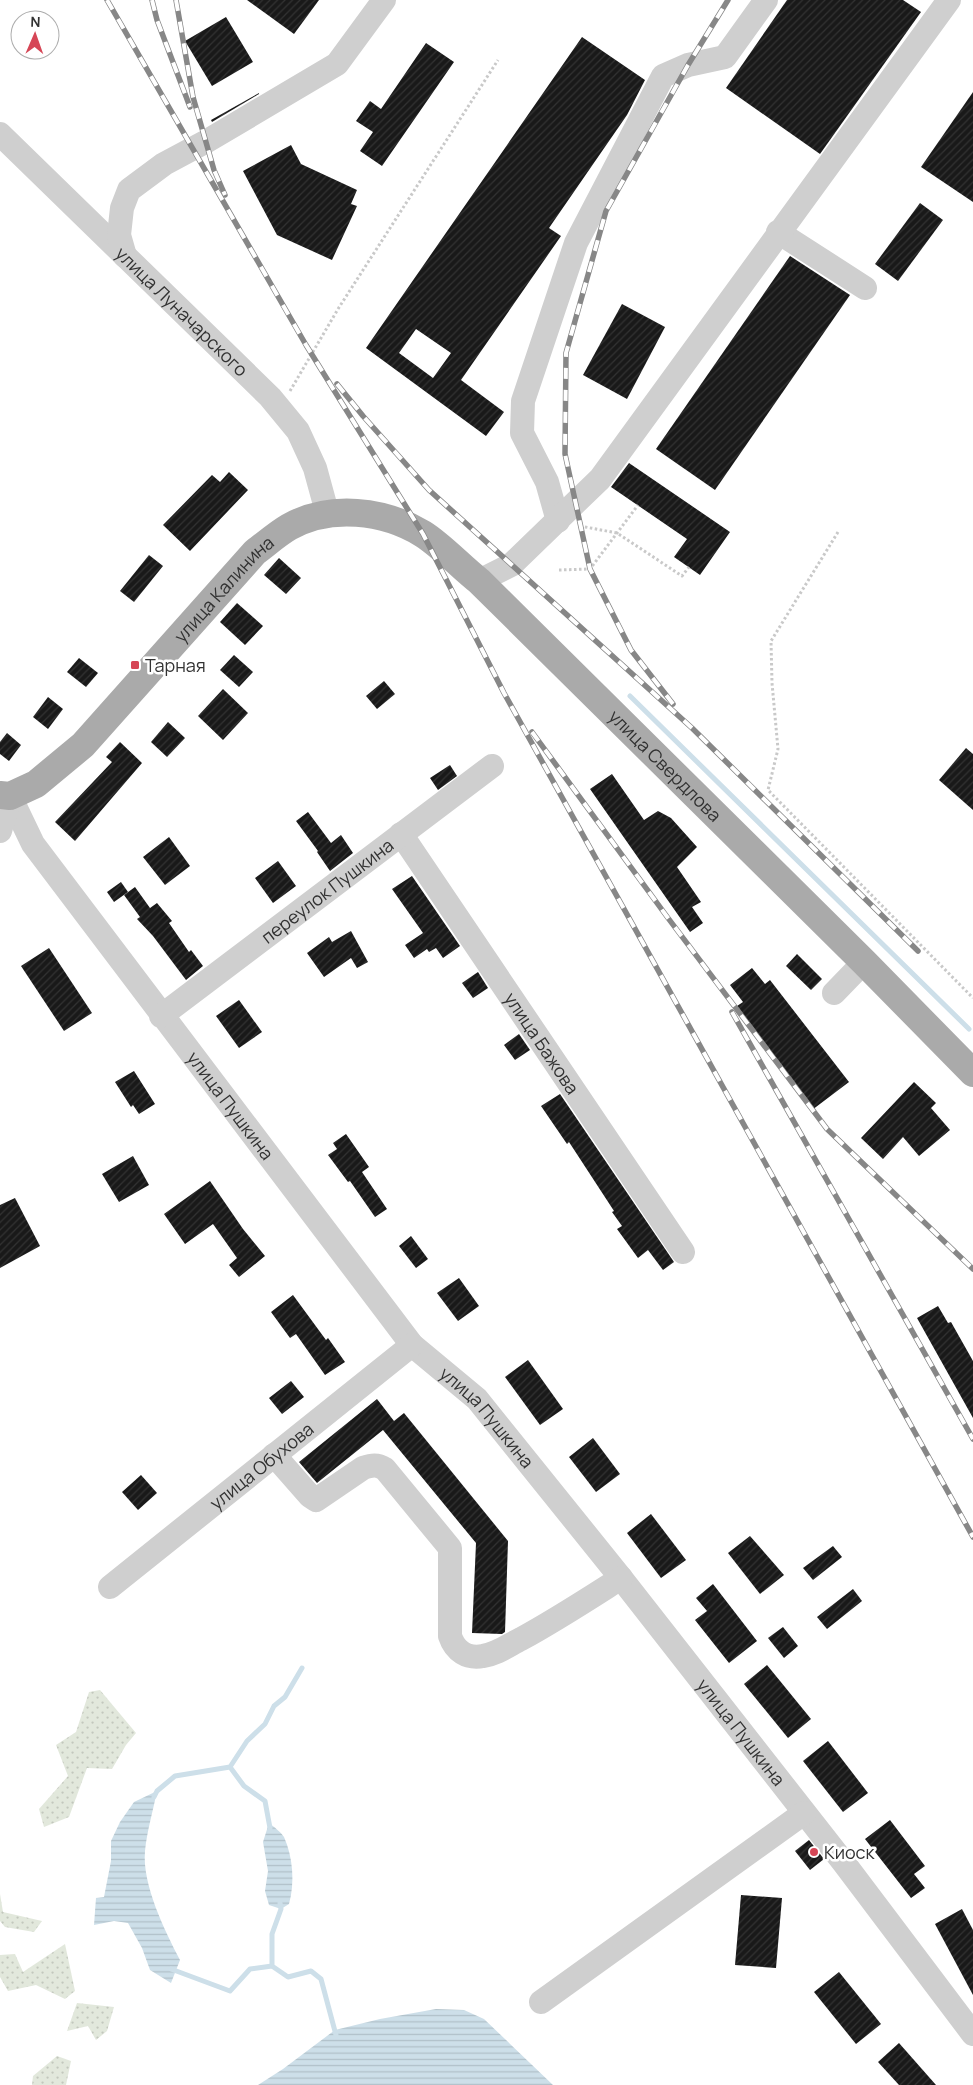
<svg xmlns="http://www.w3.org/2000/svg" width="973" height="2085" font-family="Manrope,sans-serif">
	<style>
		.grass { fill: url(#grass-dots) }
		.water { fill: url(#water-rules) }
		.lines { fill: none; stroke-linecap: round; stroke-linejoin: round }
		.stream { stroke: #cddfe9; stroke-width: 5 }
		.building { fill: url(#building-hatch); fill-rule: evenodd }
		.path { stroke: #c9c9c9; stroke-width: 3; stroke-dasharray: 2.5 2.5; stroke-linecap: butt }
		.minor { stroke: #cfcfcf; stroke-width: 24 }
		.major { stroke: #aaa; stroke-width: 28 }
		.rail-casing { stroke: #878787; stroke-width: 5.5 }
		.rail { stroke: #fff; stroke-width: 4; stroke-dasharray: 11; stroke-linecap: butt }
		.poi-dot { fill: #d64656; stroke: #fff; stroke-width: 2 }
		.labels { text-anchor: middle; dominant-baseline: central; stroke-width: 5; stroke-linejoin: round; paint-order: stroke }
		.street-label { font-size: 18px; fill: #323232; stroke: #fff }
		.poi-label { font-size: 18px; fill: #323232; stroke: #fff; text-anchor: start }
	</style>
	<defs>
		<pattern id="grass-dots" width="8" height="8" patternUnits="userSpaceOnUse" patternTransform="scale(1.25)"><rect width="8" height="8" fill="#e2e8dc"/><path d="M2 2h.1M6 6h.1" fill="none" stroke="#c2c7bd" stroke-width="1.8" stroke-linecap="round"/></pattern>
		<pattern id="water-rules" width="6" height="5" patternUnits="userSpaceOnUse" patternTransform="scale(1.25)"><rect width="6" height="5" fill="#cddfe9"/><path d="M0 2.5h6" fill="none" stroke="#b0c0c8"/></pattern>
		<pattern id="building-hatch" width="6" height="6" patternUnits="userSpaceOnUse" patternTransform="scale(1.25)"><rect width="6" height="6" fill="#191919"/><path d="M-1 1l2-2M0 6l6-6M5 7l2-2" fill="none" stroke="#323232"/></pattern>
	</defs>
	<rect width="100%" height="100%" fill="#fff"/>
	<g class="grass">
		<path d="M100,1690L136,1733L126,1745L112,1769L87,1768L69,1817L44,1827L39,1809L68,1776L56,1745L76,1732L89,1692Z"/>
		<path d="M0,1894L3,1912L42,1921L34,1932L5,1927L0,1921Z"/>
		<path d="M65,1944L75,1991L65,1999L36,1985L8,1991L0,1977V1955L15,1954L23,1972Z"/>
		<path d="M77,2003L114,2007L107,2031L96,2040L88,2026L67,2031Z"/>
		<path d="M57,2056L71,2061L66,2085H32L33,2076Z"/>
	</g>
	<g class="water">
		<path d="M157,1791C153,1811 147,1831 145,1851C142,1885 165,1931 180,1960L171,1983L150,1970L142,1948L128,1923L114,1921L94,1925L96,1898L104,1897L111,1861V1841L120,1822L134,1802Z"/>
		<path d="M269,1823C274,1827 281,1832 284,1837C293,1857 295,1883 289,1904L281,1909L269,1905L265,1891L268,1871L263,1842Z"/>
		<path d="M436,2009L464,2010L484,2019L553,2085H258L283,2069L335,2030L380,2019Z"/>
	</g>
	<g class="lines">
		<g class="stream">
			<path d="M630,696L969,1029"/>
			<path d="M230,1767L244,1786L265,1801L270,1828"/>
			<path d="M154,1797L157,1791L175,1776L230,1767L247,1741L265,1724L274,1706L285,1697L302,1668"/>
			<path d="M280,1903L281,1909L272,1934V1966L288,1977L311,1971L321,1979L336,2035"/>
			<path d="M171,1969L230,1991L250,1969L272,1966"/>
		</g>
	</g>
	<g class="building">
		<path d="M247,0H319L294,34Z"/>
		<path d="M787,0H903L921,12L820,154L726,88Z"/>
		<path d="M226,17L253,62L212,86L185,41Z"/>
		<path d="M582,37L645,80L627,115L549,228L561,236L461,380L504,412L486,436L366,348ZM416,329L451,353L433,378L399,353Z"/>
		<path d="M426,43L454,62L382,166L360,151L373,132L356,121L370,101L381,109Z"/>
		<path d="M973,92V202L921,167Z"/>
		<path d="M259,93V94L212,122L211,120Z"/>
		<path d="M291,145L301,164L357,190L351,204L357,206L332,260L277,235L243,171Z"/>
		<path d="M920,203L943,220L898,281L875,264Z"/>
		<path d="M790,256L850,295L715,490L656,449Z"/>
		<path d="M622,304L665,327L627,399L583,375Z"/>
		<path d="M629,463L730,532L700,575L674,557L687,539L611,487Z"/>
		<path d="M229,472L248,490L190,551L163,525L212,475L220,482Z"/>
		<path d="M149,555L163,566L134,602L120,591Z"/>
		<path d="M279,558L301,578L286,594L264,575Z"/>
		<path d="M237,603L263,626L245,645L220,622Z"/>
		<path d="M234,655L253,672L239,687L220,670Z"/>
		<path d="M79,658L98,673L86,687L67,672Z"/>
		<path d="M384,681L395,694L377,709L366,696Z"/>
		<path d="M223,689L248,713L223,740L198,716Z"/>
		<path d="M48,697L63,709L48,729L33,717Z"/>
		<path d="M168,722L185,738L167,757L151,742Z"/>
		<path d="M7,733L21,745L9,761L0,754V742Z"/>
		<path d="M120,742L142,763L75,841L55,822L112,762L106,757Z"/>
		<path d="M966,748L973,754V810L939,780Z"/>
		<path d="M450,765L457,776L438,790L430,778Z"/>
		<path d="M612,774L644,820L658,811L671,818L697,847L677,867L701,902L692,907L703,923L690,932L590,789Z"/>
		<path d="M308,812L331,843L341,835L353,853L330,871L317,852L318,851L296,821Z"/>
		<path d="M169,837L190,866L165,885L143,857Z"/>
		<path d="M278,861L296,886L273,903L255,878Z"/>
		<path d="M412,876L460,946L443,958L436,948L429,952L427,949L414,958L405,945L423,933L392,889Z"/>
		<path d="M121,882L128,892L114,902L107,892Z"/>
		<path d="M135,887L150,908L157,903L172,921L169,923L189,952L191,950L203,966L186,980L153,936L137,919L140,917L124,895Z"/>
		<path d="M351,931L368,962L357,968L351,958L324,977L307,953L329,937L332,942Z"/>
		<path d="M49,948L92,1013L64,1031L21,966Z"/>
		<path d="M797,954L822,979L811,990L786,966Z"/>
		<path d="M752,968L765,984L770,980L849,1082L812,1110L734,1008L743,1002L730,985Z"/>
		<path d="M478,972L488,988L473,998L462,983Z"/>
		<path d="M239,1000L262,1032L239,1048L216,1016Z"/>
		<path d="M519,1034L530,1050L515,1060L504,1045Z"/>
		<path d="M134,1071L155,1104L139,1114L133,1105L131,1107L115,1082Z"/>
		<path d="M914,1082L936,1103L931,1108L950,1130L919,1156L903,1137L883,1159L861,1138Z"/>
		<path d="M560,1094L674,1262L663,1270L648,1250L638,1258L617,1229L622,1226L612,1212L614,1211L569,1142L567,1144L541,1106Z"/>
		<path d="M346,1134L369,1167L362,1172L387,1209L375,1217L350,1181L348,1182L328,1155L337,1149L333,1143Z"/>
		<path d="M133,1156L149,1185L119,1202L102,1174Z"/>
		<path d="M210,1181L243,1229L265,1256L239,1277L229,1265L237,1258L213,1224L185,1244L164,1214Z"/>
		<path d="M15,1198L40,1246L0,1268V1205Z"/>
		<path d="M411,1236L428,1259L416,1268L399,1246Z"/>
		<path d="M459,1278L479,1306L458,1321L437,1293Z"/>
		<path d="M293,1295L326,1340L328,1338L345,1362L325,1375L296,1334L290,1338L271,1312Z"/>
		<path d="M938,1306L948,1323L951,1322L973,1361V1418L917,1318Z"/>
		<path d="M528,1360L563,1409L540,1425L505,1377Z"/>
		<path d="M291,1381L304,1397L282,1414L269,1398Z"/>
		<path d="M377,1399L394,1421L404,1413L508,1541L505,1632L502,1634L472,1633L476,1543L383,1430L317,1483L299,1462Z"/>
		<path d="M593,1438L620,1474L596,1492L569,1457Z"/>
		<path d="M141,1475L157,1493L138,1510L122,1492Z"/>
		<path d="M651,1514L686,1560L661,1578L627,1533Z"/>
		<path d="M750,1536L784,1575L760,1594L728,1553Z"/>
		<path d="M833,1546L842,1557L813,1580L803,1568Z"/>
		<path d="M713,1584L757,1641L729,1663L695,1620L707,1611L696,1598Z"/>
		<path d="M853,1589L862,1601L827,1629L817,1617Z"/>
		<path d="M783,1627L798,1646L784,1658L768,1638Z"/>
		<path d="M767,1665L811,1719L788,1738L744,1684Z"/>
		<path d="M828,1741L868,1793L843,1812L803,1761Z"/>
		<path d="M890,1820L925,1866L914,1874L925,1888L911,1898L865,1839Z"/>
		<path d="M809,1840L824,1859L810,1870L795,1851Z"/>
		<path d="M741,1895L782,1898L776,1968L735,1965Z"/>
		<path d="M962,1909L973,1930V1995L935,1924Z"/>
		<path d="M839,1972L881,2024L856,2044L814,1992Z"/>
		<path d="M899,2043L936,2085H899L878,2062Z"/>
	</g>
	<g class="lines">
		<g class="path">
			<path d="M290,391L338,309L498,60"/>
			<path d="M580,526L617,533L682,576L689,567"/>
			<path d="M838,532L771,641L772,683L778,749L768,790L973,998"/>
			<path d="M559,570L590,569L638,505"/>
		</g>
		<g class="minor">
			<path id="s1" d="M0,134L270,397L298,431L315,468L327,512"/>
			<path d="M778,232L865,288"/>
			<path d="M125,256L119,235L122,208L129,190L164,164L207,141L337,64L384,0"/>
			<path d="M558,521L547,482L522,433L523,401L576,243L663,76L688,65L725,57L766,0"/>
			<path d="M479,581L511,565L600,479L949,0"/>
			<path id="s2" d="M10,796L33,844L412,1345L477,1399L621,1578L844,1863L973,2034"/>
			<path d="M0,831L10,796"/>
			<path id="s3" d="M401,834L683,1252"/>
			<path d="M834,993L864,962"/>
			<path id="s4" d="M161,1016L492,766"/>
			<path d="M274,1455L310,1496L316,1500L363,1468C372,1465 377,1464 385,1469L450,1548V1636C455,1651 467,1659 483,1656C497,1654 509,1645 521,1639C556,1620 588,1599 621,1578"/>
			<path id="s5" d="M110,1587L412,1345"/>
			<path d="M541,2002L804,1813"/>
		</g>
		<path class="major" id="s6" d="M0,795L10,796L36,784L83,745L255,552C266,544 277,534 289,527C330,504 384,510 423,534C442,546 461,567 479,581L864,962L973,1073"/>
		<defs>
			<g id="rail">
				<path d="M107,0L306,345L423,534L504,693L973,1537"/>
				<path d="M152,0L157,20L190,107"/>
				<path d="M176,0L193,97L214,170L225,195"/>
				<path d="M337,384L363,416L429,490L692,728L918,951"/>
				<path d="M673,704L631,650L590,569L565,454L566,353L606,211L688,65L728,0"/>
				<path d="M532,732L668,918L827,1129L973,1269"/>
				<path d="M732,1012L973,1439"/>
			</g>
		</defs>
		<use href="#rail" class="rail-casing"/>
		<use href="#rail" class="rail"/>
	</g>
	<g class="poi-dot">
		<rect x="130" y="660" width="10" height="10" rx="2.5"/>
		<circle cx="814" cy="1852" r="5"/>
	</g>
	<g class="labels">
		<g class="street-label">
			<text stroke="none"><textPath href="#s1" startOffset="254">улица Луначарского</textPath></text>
			<text stroke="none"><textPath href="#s6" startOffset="310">улица Калинина</textPath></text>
			<text stroke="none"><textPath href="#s6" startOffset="876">улица Свердлова</textPath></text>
			<text stroke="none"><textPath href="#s4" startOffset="208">переулок Пушкина</textPath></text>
			<text stroke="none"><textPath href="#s3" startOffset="252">улица Бажова</textPath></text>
			<text stroke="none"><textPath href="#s2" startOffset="381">улица Пушкина</textPath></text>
			<text stroke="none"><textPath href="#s2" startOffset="786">улица Пушкина</textPath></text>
			<text stroke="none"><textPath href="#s5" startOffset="194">улица Обухова</textPath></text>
			<text stroke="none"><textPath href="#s2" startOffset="1191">улица Пушкина</textPath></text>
		</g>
		<g class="poi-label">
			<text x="145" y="665">Тарная</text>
			<text x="824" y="1852">Киоск</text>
		</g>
	</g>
	<g transform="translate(35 35) rotate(2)"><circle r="24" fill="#ffffff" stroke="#adadad"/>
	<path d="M0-4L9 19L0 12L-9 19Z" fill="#d64656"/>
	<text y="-8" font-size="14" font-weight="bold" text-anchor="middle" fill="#323232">N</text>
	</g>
</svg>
